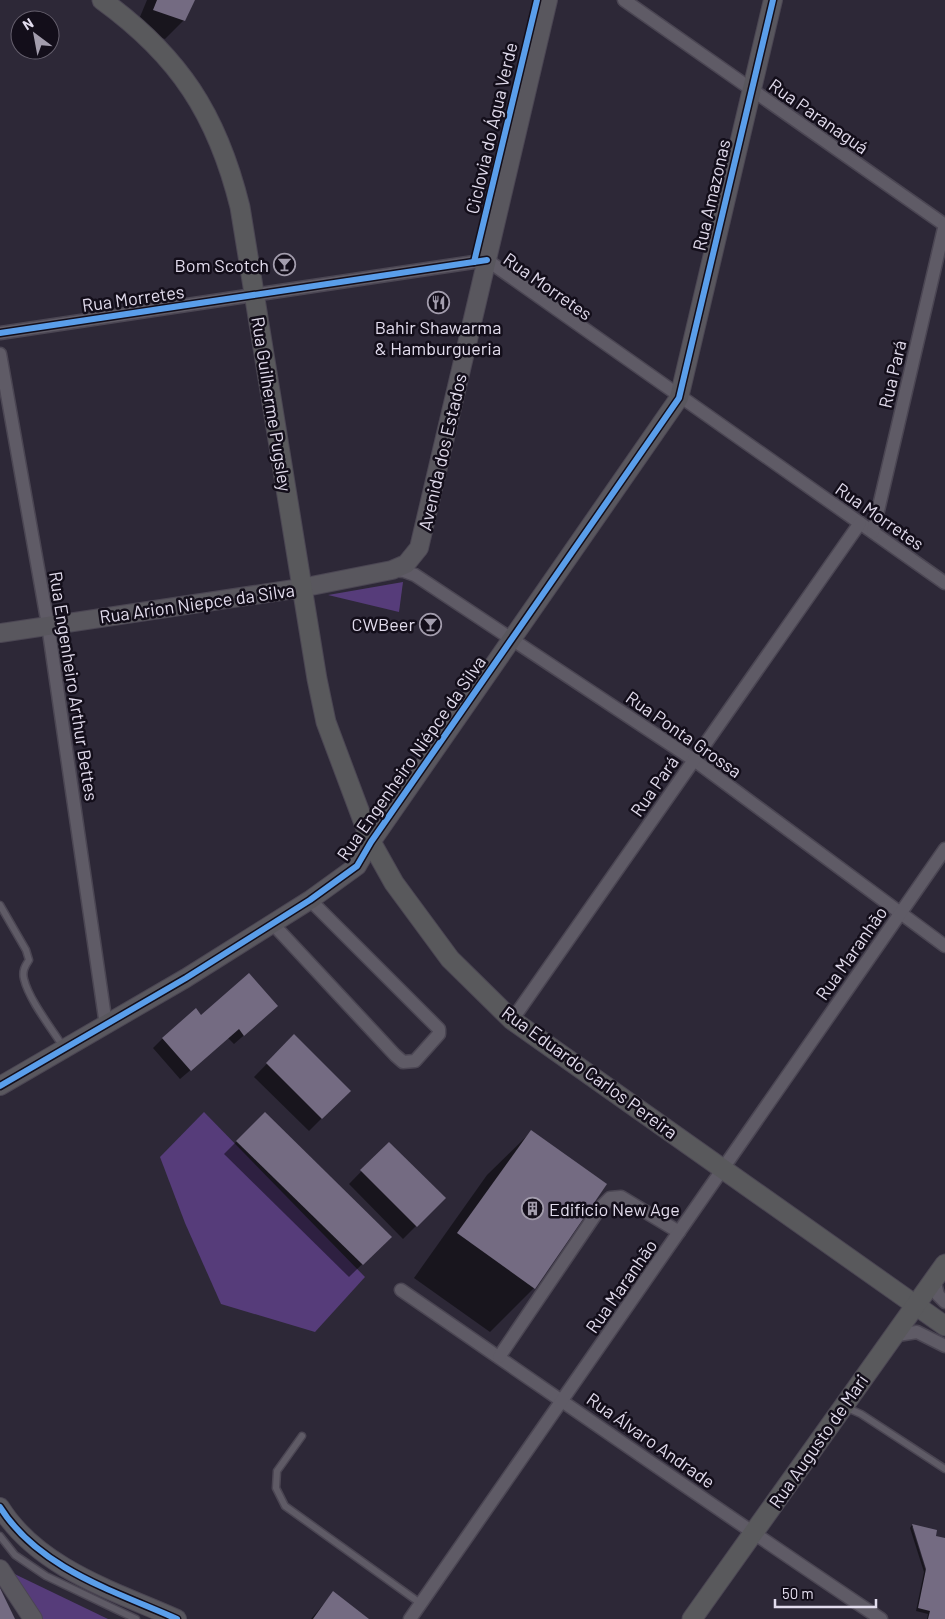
<svg xmlns="http://www.w3.org/2000/svg" width="945" height="1619" font-family="Barlow,sans-serif">
	<style>
		.green { fill: #563c7a }
		.shadow { fill: #0007; fill-rule: evenodd }
		.building { fill: #746b82 }
		.lines { fill: none; stroke-linecap: round; stroke-linejoin: round }
		.lane-casing { stroke: #4b4653; stroke-width: 9 }
		.street-casing { stroke: #4b4653; stroke-width: 15 }
		.secondary-casing { stroke: #4b4653; stroke-width: 20 }
		.primary-casing { stroke: #4b4653; stroke-width: 21 }
		.lane { stroke: #5f5b66; stroke-width: 6 }
		.street { stroke: #5f5b66; stroke-width: 12 }
		.secondary { stroke: #59575e; stroke-width: 18 }
		.primary { stroke: #59595c; stroke-width: 19 }
		.cycleway-casing { stroke: #130e1a; stroke-width: 9 }
		.cycleway { stroke: #5a9eea; stroke-width: 6 }
		.labels { text-anchor: middle; dominant-baseline: central; stroke-width: 5; stroke-linejoin: round; paint-order: stroke }
		.street-label { font-size: 18px; fill: #e2dced; stroke: #130e1a }
		.poi-label { font-size: 18px; fill: #e2dced; stroke: #130e1a; text-anchor: end }
	</style>
	<rect width="100%" height="100%" fill="#2d2837"/>
	<g class="green">
		<path d="M403,582L399,612L328,595Z"/>
		<path d="M204,1112L365,1277L315,1332L221,1304L185,1223L160,1157Z"/>
		<path d="M0,1567L108,1619H33Z"/>
	</g>
	<g class="shadow">
		<path d="M147,0H193L184,20L165,39L135,29Z"/>
		<path d="M267,1015L234,1044L228,1038L180,1079L153,1048L163,1038Z"/>
		<path d="M294,1036L349,1091L309,1131L254,1077Z"/>
		<path d="M265,1113L390,1237L349,1277L224,1154Z"/>
		<path d="M531,1132L606,1184L534,1288L490,1332L414,1278L487,1175Z"/>
		<path d="M389,1143L444,1198L403,1239L349,1184Z"/>
		<path d="M912,1525L934,1537L945,1539V1619H927L928,1614L916,1611L924,1572L910,1528ZM912,1527H914L929,1575H927Z"/>
		<path d="M333,1593L367,1619H311Z"/>
	</g>
	<g class="building">
		<path d="M157,0H195L185,21L153,10Z"/>
		<path d="M249,973L278,1006L244,1036L239,1029L191,1071L162,1038L196,1008L201,1015Z"/>
		<path d="M294,1034L351,1091L322,1119L266,1063Z"/>
		<path d="M265,1112L392,1237L363,1265L236,1141Z"/>
		<path d="M531,1130L607,1184L535,1289L457,1233Z"/>
		<path d="M389,1142L446,1198L417,1227L360,1170Z"/>
		<path d="M912,1524L937,1530L936,1536L945,1538V1619H928L930,1611L918,1608L926,1569Z"/>
		<path d="M0,1588L15,1619H0Z"/>
		<path d="M333,1591L369,1619H313Z"/>
	</g>
	<g class="lines">
		<defs>
			<g id="lane">
				<path d="M0,905L26,950L29,960C25,966 22,971 24,979C29,1000 52,1029 64,1048"/>
				<path d="M845,1407L861,1414L945,1469"/>
				<path d="M302,1436L277,1471L276,1488L285,1506L420,1603"/>
				<path d="M0,1536L15,1555L46,1576L136,1619"/>
			</g>
			<g id="street">
				<path d="M624,0L945,225"/>
				<path d="M0,333L487,260L945,583"/>
				<path d="M0,354L48,625L106,1025"/>
				<path d="M873,532L945,224"/>
				<path d="M393,570L404,571L415,575L694,760L945,946"/>
				<path d="M272,923L395,1055L403,1062L415,1061L439,1034V1029L310,900"/>
				<path d="M512,1020L860,523"/>
				<path d="M934,1279L938,1295L945,1302"/>
				<path d="M401,1290C561,1400 719,1511 881,1619"/>
				<path d="M891,1336L917,1332L945,1346"/>
				<path d="M499,1357L600,1208L610,1198L621,1197L679,1232"/>
				<path d="M410,1619L945,849"/>
			</g>
			<g id="secondary">
				<path d="M0,633L301,588L392,570L406,564L419,548L548,0"/>
				<path d="M0,1086L186,978L310,900L357,866L371,842L679,398L773,0"/>
				<path d="M0,1507C38,1568 114,1591 177,1619"/>
				<path d="M0,1569L33,1619"/>
			</g>
			<g id="primary">
				<path d="M102,0C179,56 217,114 240,207L317,679L326,722L371,842L394,883L450,959L512,1020L945,1326"/>
				<path d="M692,1619L945,1264"/>
			</g>
		</defs>
		<use href="#lane" class="lane-casing"/>
		<use href="#street" class="street-casing"/>
		<use href="#secondary" class="secondary-casing"/>
		<use href="#primary" class="primary-casing"/>
		<use href="#lane" class="lane"/>
		<use href="#street" class="street"/>
		<use href="#secondary" class="secondary"/>
		<use href="#primary" class="primary"/>
		<defs>
			<g id="cycleway">
				<path d="M474,262L537,0"/>
				<path d="M0,333L487,260"/>
				<path d="M0,1086L186,978L310,900L357,866L371,842L679,398L773,0"/>
				<path d="M0,1507C38,1568 114,1591 177,1619"/>
			</g>
		</defs>
		<use href="#cycleway" class="cycleway-casing"/>
		<use href="#cycleway" class="cycleway"/>
	</g>
	<defs>
		<symbol id="bar-ring" viewBox="-11 -11 22 22"><circle r="9.5" fill="#130e1a" stroke="#a39dad" stroke-width="1.5"/><path d="M-6-5H6L.8 .8V4.5H3.5V6h-7V4.5H-.8V.8Z" fill="#a39dad"/></symbol>
		<symbol id="restaurant-ring" viewBox="-11 -11 22 22"><circle r="9.5" fill="#130e1a" stroke="#a39dad" stroke-width="1.5"/><path d="M-5-6h1v4h1v-4h1v4h1v-4h1v5L-1.5 .5V6h-2V.5L-5-1ZM5-6V6H3V1.5H1.5Q1.5-4 5-6Z" fill="#a39dad"/></symbol>
		<symbol id="building-ring" viewBox="-11 -11 22 22"><circle r="9.5" fill="#130e1a" stroke="#a39dad" stroke-width="1.5"/><path d="M-4-6H4V6H1V3H-1V6H-4ZM-2.5-4.3h1.7v1.8h-1.7ZM.8-4.3h1.7v1.8H.8ZM-2.5-1h1.7V.8h-1.7ZM.8-1h1.7V.8H.8Z" fill="#a39dad"/></symbol>
	</defs>
	<g fill-rule="evenodd">
		<use href="#bar-ring" x="272" y="252" width="25" height="25"/>
		<use href="#restaurant-ring" x="426" y="290" width="25" height="25"/>
		<use href="#bar-ring" x="418" y="612" width="25" height="25"/>
		<use href="#building-ring" x="520" y="1196" width="25" height="25"/>
	</g>
	<g class="labels">
		<g class="street-label">
			<text transform="translate(819 116) rotate(35)">Rua Paranaguá</text>
			<text transform="translate(491 128) rotate(-77)">Ciclovia do Água Verde</text>
			<text transform="translate(711 195) rotate(-77)">Rua Amazonas</text>
			<text transform="translate(548 286) rotate(35)">Rua Morretes</text>
			<text transform="translate(133 298) rotate(-8)">Rua Morretes</text>
			<text transform="translate(892 374) rotate(-77)">Rua Pará</text>
			<text transform="translate(272 404) rotate(81)">Rua Guilherme Pugsley</text>
			<text transform="translate(442 452) rotate(-77)">Avenida dos Estados</text>
			<text transform="translate(880 516) rotate(35)">Rua Morretes</text>
			<text transform="translate(197 603) rotate(-8)">Rua Arion Niepce da Silva</text>
			<text transform="translate(74 686) rotate(81)">Rua Engenheiro Arthur Bettes</text>
			<text transform="translate(684 734) rotate(35)">Rua Ponta Grossa</text>
			<text transform="translate(411 758) rotate(-55)">Rua Engenheiro Niépce da Silva</text>
			<text transform="translate(654 786) rotate(-55)">Rua Pará</text>
			<text transform="translate(851 953) rotate(-55)">Rua Maranhão</text>
			<text transform="translate(590 1072) rotate(36)">Rua Eduardo Carlos Pereira</text>
			<text transform="translate(621 1286) rotate(-55)">Rua Maranhão</text>
			<text transform="translate(651 1440) rotate(35)">Rua Álvaro Andrade</text>
			<text transform="translate(818 1441) rotate(-55)">Rua Augusto de Mari</text>
		</g>
		<g class="poi-label">
			<text x="269" y="265">Bom Scotch</text>
			<text x="438" y="327" text-anchor="middle">Bahir Shawarma<tspan x="438" dy="21">&amp; Hamburgueria</tspan></text>
			<text x="415" y="624">CWBeer</text>
			<text x="549" y="1209" text-anchor="start">Edifício New Age</text>
		</g>
	</g>
	<g transform="translate(35 35) rotate(328)"><circle r="24" fill="#130e1a" stroke="#66606e"/>
	<path d="M0-4L9 19L0 12L-9 19Z" fill="#a39dad"/>
	<text y="-8" font-size="14" font-weight="bold" text-anchor="middle" fill="#e2dced">N</text>
	</g>
	<path d="M775 1599v8h101v-8" fill="none" stroke="#e2dced" stroke-width="2.5"/>
	<text x="782" y="1599" font-size="15" fill="#e2dced" stroke="#130e1a" stroke-width="4" paint-order="stroke">50 m</text>
</svg>
